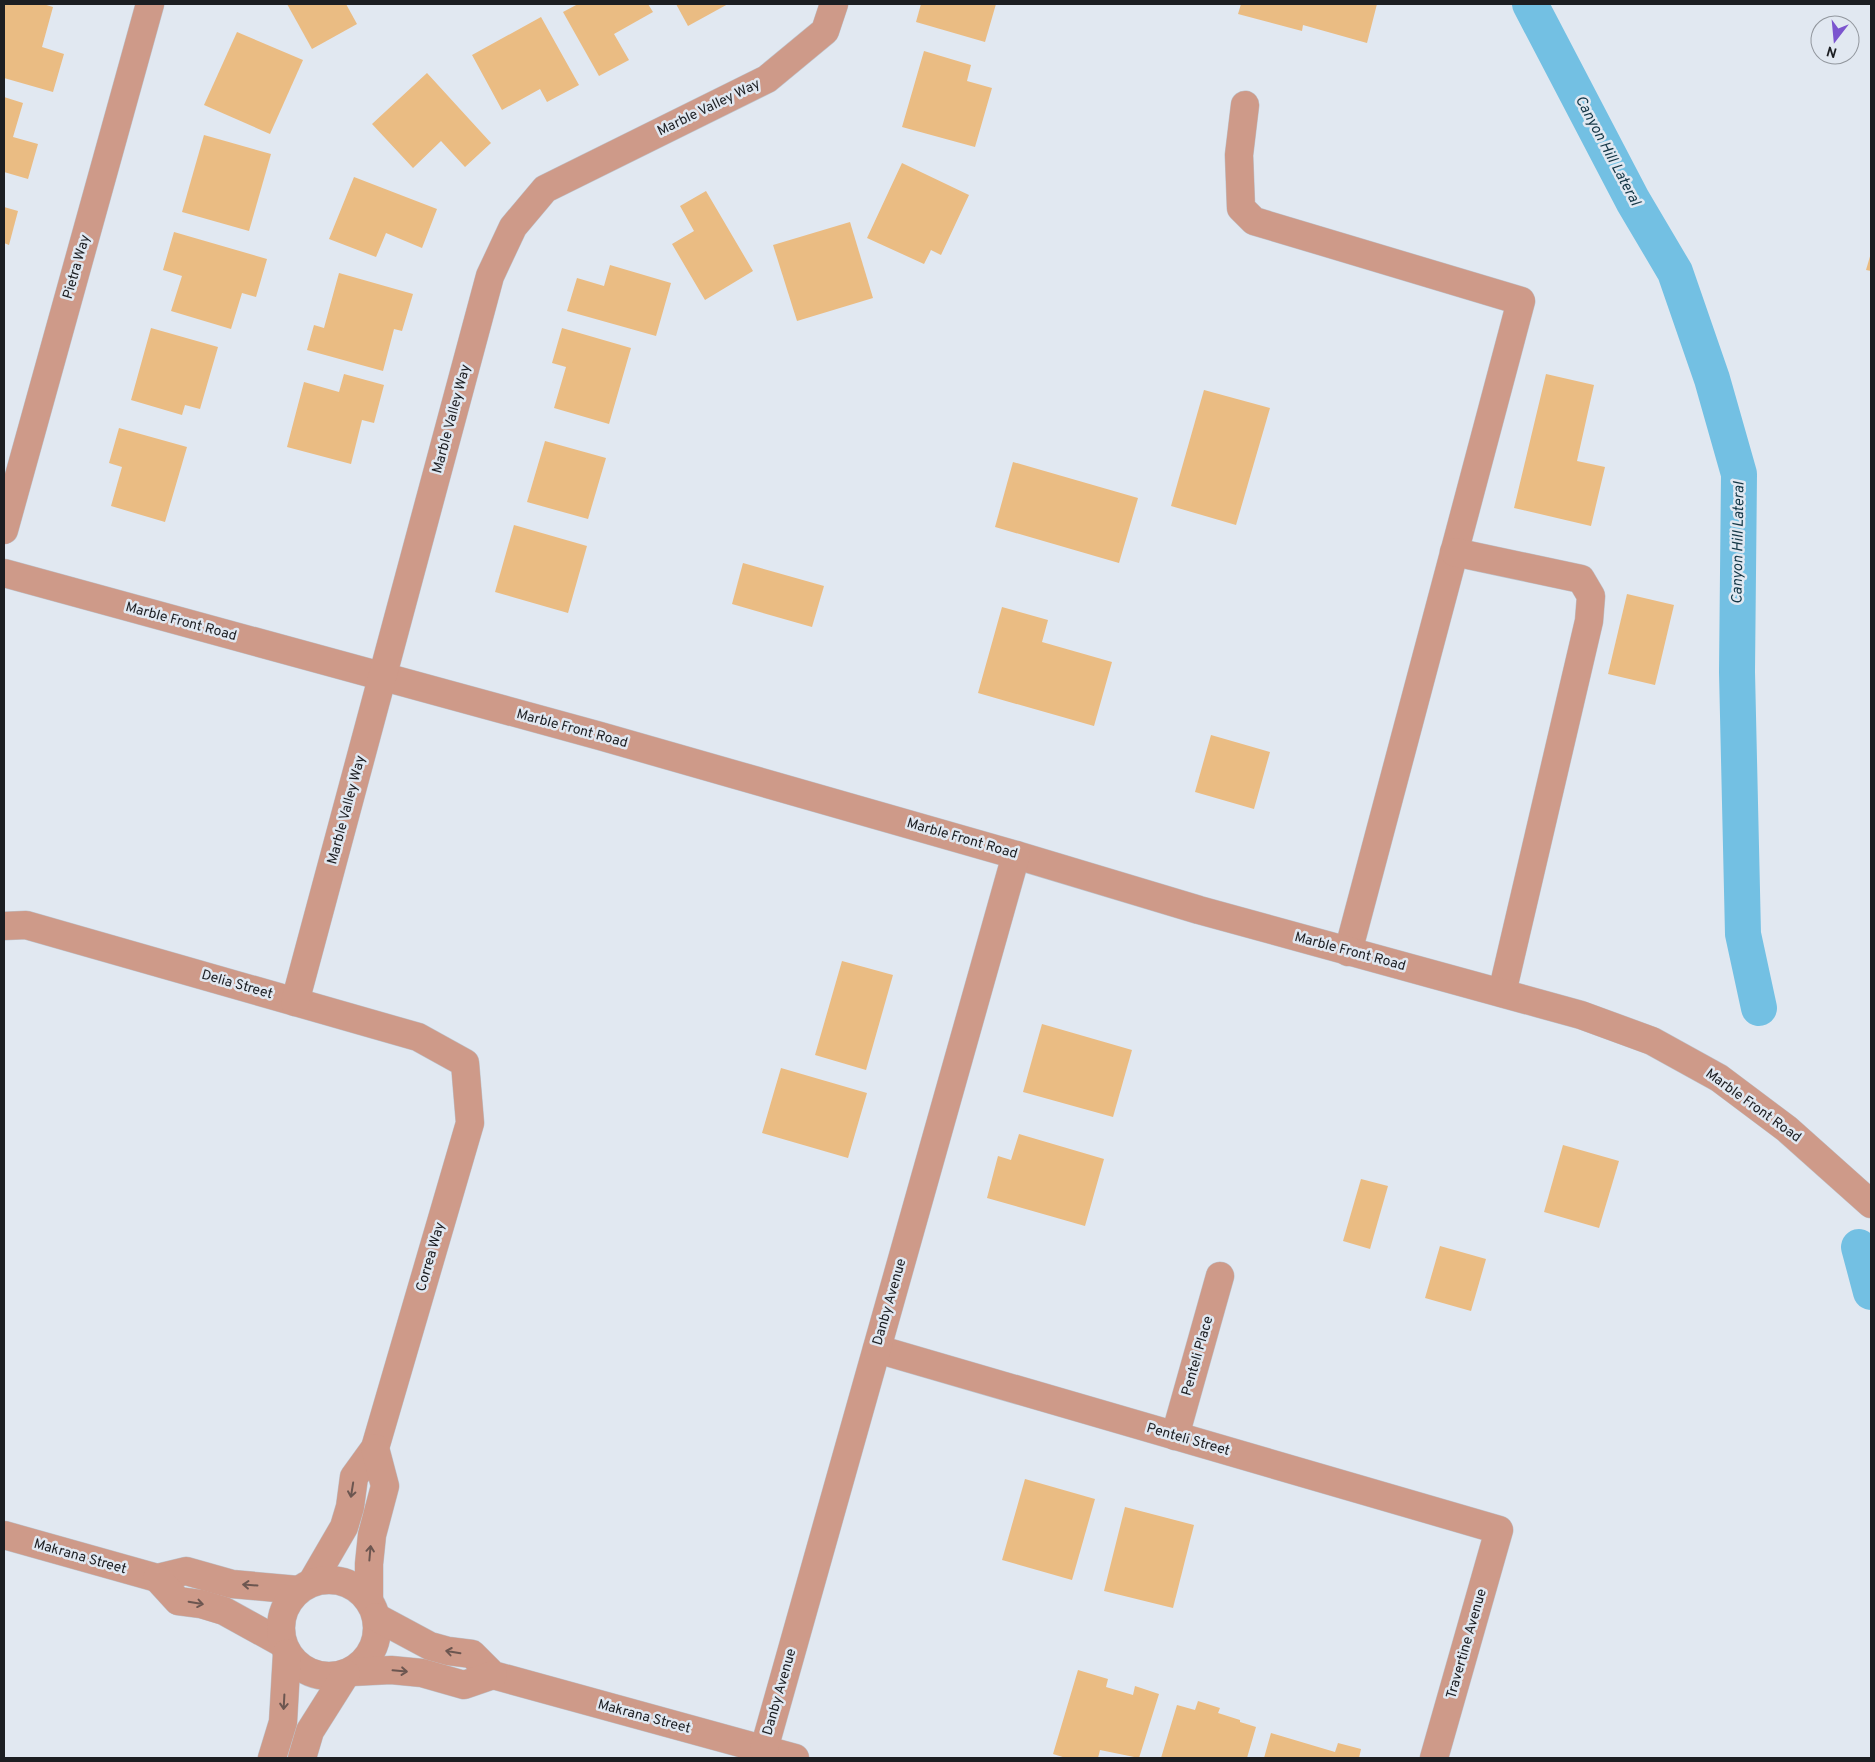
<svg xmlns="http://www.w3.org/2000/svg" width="1875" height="1762" font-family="Overpass,sans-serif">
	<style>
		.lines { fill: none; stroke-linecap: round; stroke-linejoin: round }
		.canal { stroke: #73c0e3; stroke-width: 36 }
		.building { fill: #eabc83 }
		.minor-casing { stroke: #bec4cc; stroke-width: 29 }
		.minor { stroke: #ce9a89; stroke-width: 28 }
		.oneway { stroke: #6c5650 }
		.labels { text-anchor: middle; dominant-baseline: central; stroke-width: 5; stroke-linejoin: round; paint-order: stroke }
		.street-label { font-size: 14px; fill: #1c1e22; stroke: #e1e8f1 }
		.water-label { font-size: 15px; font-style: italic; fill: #133645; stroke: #e1e8f1 }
	</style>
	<rect width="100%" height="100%" fill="#e1e8f1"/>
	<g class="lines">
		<g class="canal">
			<path d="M1530,4L1633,201L1675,272L1712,379L1739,474L1737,672L1743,934L1759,1008"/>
			<path d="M1859,1247L1871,1292"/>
		</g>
	</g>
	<g class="building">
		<path d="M4,4H43L53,7L42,47L64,54L53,92L4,78Z"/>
		<path d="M287,4H346L357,24L312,49Z"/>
		<path d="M578,4H648L653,12L614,34L629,60L599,76L563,12Z"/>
		<path d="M676,4H728L688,26Z"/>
		<path d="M921,4H996L985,42L916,22Z"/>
		<path d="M1241,4H1377L1367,43L1303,25L1302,31L1238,14Z"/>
		<path d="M541,17L579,85L547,102L540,89L502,110L472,55Z"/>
		<path d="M237,32L303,60L270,134L204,105Z"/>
		<path d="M924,51L971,65L967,81L992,88L975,147L902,127Z"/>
		<path d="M427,73L491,143L465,167L441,141L413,168L372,124Z"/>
		<path d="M4,97L23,103L13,137L38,144L28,179L4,172Z"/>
		<path d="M204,135L271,154L249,231L182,212Z"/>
		<path d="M902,163L969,195L941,255L931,250L924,264L867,238Z"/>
		<path d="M354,177L437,209L422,248L386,233L376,257L329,239Z"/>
		<path d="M706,191L753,271L705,300L672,244L694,231L680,206Z"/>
		<path d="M4,207L18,211L9,245L4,243Z"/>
		<path d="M850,222L873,298L797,321L773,245Z"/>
		<path d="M174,232L267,259L256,297L242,293L231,329L171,311L182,276L163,270Z"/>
		<path d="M1871,253V271L1866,270Z"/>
		<path d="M610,265L671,283L656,336L567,311L577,278L604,286Z"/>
		<path d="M339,273L413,294L402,331L394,329L383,371L307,350L314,325L324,328Z"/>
		<path d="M151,328L218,347L200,409L185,405L182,415L131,400Z"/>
		<path d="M562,328L631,348L609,424L554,408L566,367L552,363Z"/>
		<path d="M344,374L384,385L374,423L362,420L351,464L287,447L304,382L339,392Z"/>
		<path d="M1546,374L1594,385L1577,461L1605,467L1591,526L1514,508Z"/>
		<path d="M1204,390L1270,408L1236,525L1171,506Z"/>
		<path d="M119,428L187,447L165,522L111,506L122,467L109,463Z"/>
		<path d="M545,441L606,458L588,519L527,502Z"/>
		<path d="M1013,462L1138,498L1119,563L995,527Z"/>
		<path d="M514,525L587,546L568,613L495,592Z"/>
		<path d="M743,563L824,586L812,627L732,604Z"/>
		<path d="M1627,594L1674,605L1655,685L1608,674Z"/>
		<path d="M1002,607L1048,620L1042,642L1112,662L1094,726L978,693Z"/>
		<path d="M1211,735L1270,752L1254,809L1195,792Z"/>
		<path d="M842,961L893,975L866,1070L815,1055Z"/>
		<path d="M1042,1024L1132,1050L1113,1117L1023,1092Z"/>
		<path d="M781,1068L867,1093L848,1158L762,1133Z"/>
		<path d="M1019,1134L1104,1159L1085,1226L987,1198L998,1156L1011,1160Z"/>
		<path d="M1563,1145L1619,1161L1599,1228L1544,1212Z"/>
		<path d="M1361,1179L1388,1186L1370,1249L1343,1241Z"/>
		<path d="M1440,1246L1486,1259L1471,1311L1425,1298Z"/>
		<path d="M1025,1479L1095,1499L1072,1580L1002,1560Z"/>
		<path d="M1125,1507L1194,1525L1173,1608L1104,1591Z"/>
		<path d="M1078,1670L1108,1679L1106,1687L1133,1695L1135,1686L1159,1694L1139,1758L1100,1750L1098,1758H1066L1053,1754Z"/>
		<path d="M1198,1701L1220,1708L1218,1713L1240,1720V1722L1256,1727L1247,1758H1161L1177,1705L1195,1710Z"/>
		<path d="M1271,1733L1335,1752L1338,1743L1361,1749L1359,1758H1264Z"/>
	</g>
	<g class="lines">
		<defs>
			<g id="minor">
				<path d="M1245,105L1239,155L1241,208L1254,221L1521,301L1348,952"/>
				<path d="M4,530L150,4"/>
				<path d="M1454,552L1581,579L1591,596L1589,621L1502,993"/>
				<path d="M4,573L600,736L1016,855L1199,910L1581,1015L1652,1041L1719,1078L1787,1129L1871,1204"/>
				<path d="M4,926L26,925L418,1037L465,1063L470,1123L375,1448L354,1477L350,1507L344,1527L312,1582"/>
				<path d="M295,1002L490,276L513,227L545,189L767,79L825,31L834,4"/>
				<path d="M877,1349L1499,1530L1434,1758"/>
				<path d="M1175,1436L1220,1276"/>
				<path d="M4,1535L157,1578L186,1571L232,1584L298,1590"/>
				<path d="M157,1578L178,1601L201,1604L224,1611L282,1643"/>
				<circle cx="329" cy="1628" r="48"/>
				<path d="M369,1601V1564L372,1535L385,1486L375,1448"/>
				<path d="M376,1617L430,1646L448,1651L472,1654L493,1675L795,1758"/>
				<path d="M352,1672L391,1670L422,1673L464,1685L493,1675"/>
				<path d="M764,1749L1016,855"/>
				<path d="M272,1758L283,1722L287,1653"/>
				<path d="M302,1758L310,1731L346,1674"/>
			</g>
		</defs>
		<use href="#minor" class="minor-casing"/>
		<use href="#minor" class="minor"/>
	</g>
	<defs><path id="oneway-shaft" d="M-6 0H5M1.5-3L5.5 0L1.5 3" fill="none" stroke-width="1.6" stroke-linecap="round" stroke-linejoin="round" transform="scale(1.25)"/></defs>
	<g class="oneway">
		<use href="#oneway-shaft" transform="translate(352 1490) rotate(99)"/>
		<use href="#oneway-shaft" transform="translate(370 1553) rotate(-85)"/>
		<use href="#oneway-shaft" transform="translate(250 1585) rotate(-176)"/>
		<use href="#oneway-shaft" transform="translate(196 1603) rotate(10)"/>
		<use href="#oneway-shaft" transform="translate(453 1652) rotate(-171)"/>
		<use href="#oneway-shaft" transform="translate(400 1671) rotate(5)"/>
		<use href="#oneway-shaft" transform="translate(284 1702) rotate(93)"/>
	</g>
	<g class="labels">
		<g class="street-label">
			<text transform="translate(709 108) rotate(-26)">Marble Valley Way</text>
			<text transform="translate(77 267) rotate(-74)">Pietra Way</text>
			<text transform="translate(452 419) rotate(-75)">Marble Valley Way</text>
			<text transform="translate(181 622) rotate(15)">Marble Front Road</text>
			<text transform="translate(572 729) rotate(15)">Marble Front Road</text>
			<text transform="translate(347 810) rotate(-75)">Marble Valley Way</text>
			<text transform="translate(962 839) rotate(16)">Marble Front Road</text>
			<text transform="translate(1350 952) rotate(15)">Marble Front Road</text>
			<text transform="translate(237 985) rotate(16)">Delia Street</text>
			<text transform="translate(1753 1106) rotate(36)">Marble Front Road</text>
			<text transform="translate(431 1257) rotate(-74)">Correa Way</text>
			<text transform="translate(890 1302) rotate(-74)">Danby Avenue</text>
			<text transform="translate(1198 1356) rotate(-74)">Penteli Place</text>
			<text transform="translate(1188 1440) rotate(16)">Penteli Street</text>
			<text transform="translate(80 1557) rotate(16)">Makrana Street</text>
			<text transform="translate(1467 1644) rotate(-74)">Travertine Avenue</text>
			<text transform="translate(780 1692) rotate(-74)">Danby Avenue</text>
			<text transform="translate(644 1717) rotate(15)">Makrana Street</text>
		</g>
		<g class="water-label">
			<text transform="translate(1607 151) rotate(62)">Canyon Hill Lateral</text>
			<text transform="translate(1739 543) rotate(-89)">Canyon Hill Lateral</text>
		</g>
	</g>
	<rect width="1875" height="1762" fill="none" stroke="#1c1e22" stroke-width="10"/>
	<g transform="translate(1835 40) rotate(196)"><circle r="24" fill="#e1e8f1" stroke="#92979e"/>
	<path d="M0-4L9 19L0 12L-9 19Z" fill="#7b54ce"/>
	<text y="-8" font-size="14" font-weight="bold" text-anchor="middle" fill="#1c1e22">N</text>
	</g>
</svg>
